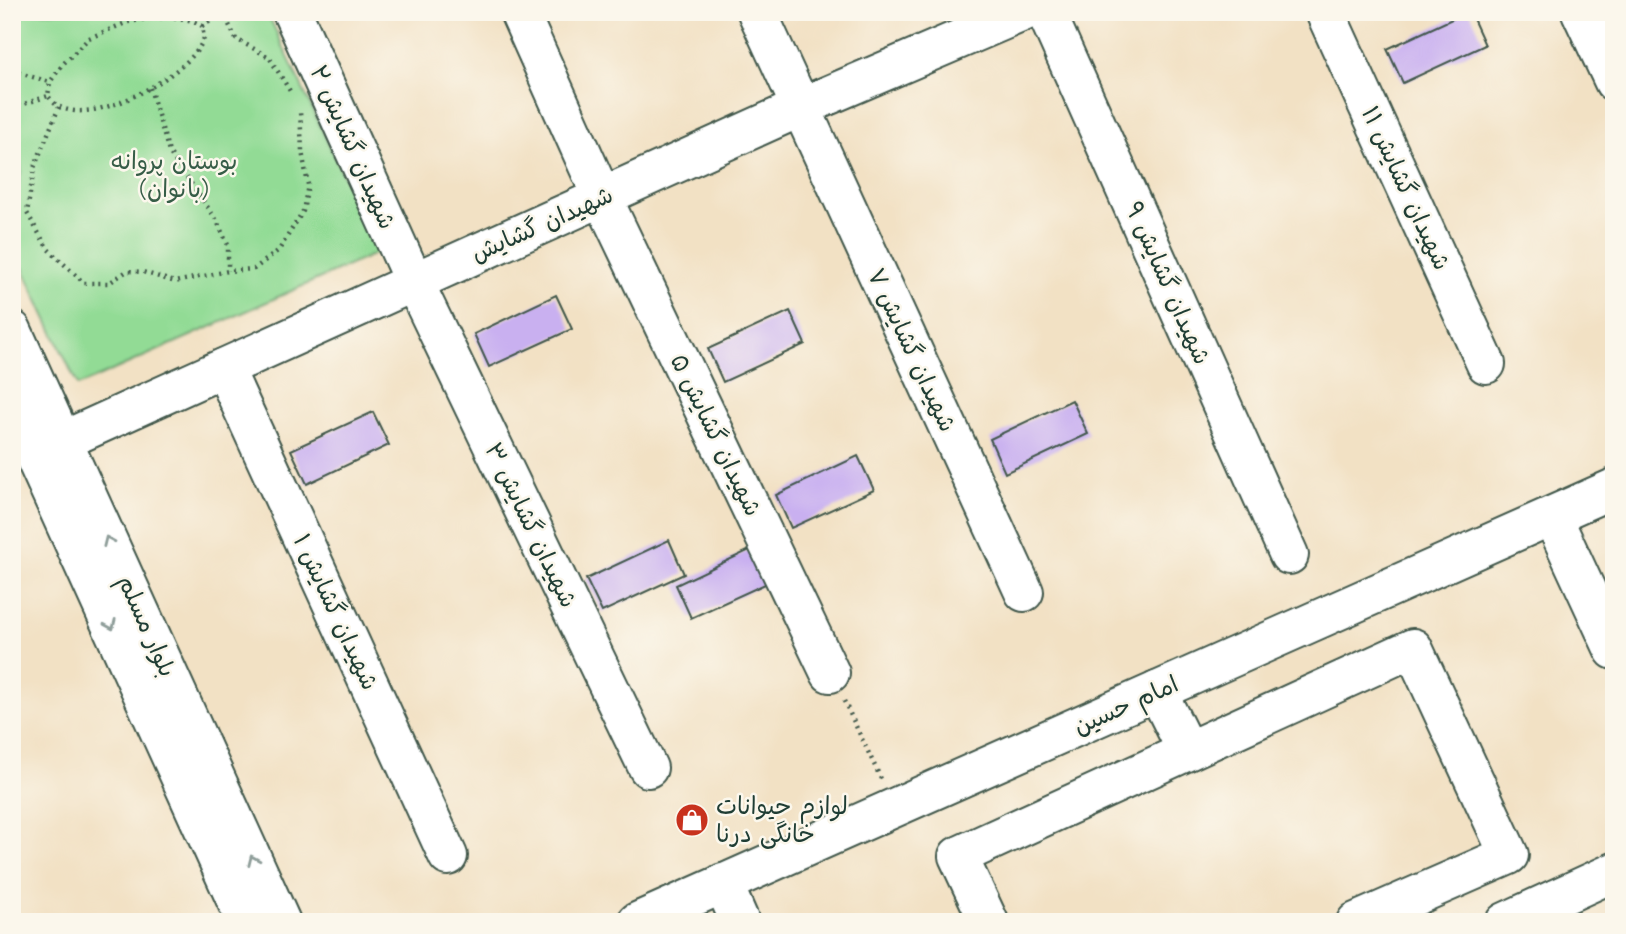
<svg xmlns="http://www.w3.org/2000/svg" width="1626" height="934" font-family="'Comic Neue','Playpen Sans Arabic',sans-serif">
	<style>
		.green { fill: #92db95; stroke: #588c64; stroke-width: 2 }
		.building { fill: #c9b0f0 }
		.lines { fill: none; stroke-linecap: round; stroke-linejoin: round }
		.minor-casing { stroke: #3f564a; stroke-width: 42 }
		.major-casing { stroke: #3f564a; stroke-width: 42 }
		.path { stroke: #3f564a; stroke-width: 4.5; stroke-dasharray: 2 5; stroke-linecap: butt }
		.minor { stroke: #fff; stroke-width: 38 }
		.major { stroke: #fff; stroke-width: 38 }
		.oneway { stroke: #8f9e9a }
		.labels { text-anchor: middle; dominant-baseline: central; stroke-width: 5; stroke-linejoin: round; paint-order: stroke }
		.street-label { font-size: 24px; fill: #1f3d34; stroke: #fbf7ec }
		.park-label { font-size: 24px; fill: #365d47; stroke: #fbf7ec }
		.poi-label { font-size: 24px; fill: #1f3d34; stroke: #fbf7ec; text-anchor: start }
	</style>
	<rect width="100%" height="100%" fill="#fbf7ec"/>
	<filter id="ink" filterUnits="userSpaceOnUse"><feTurbulence type="fractalNoise" baseFrequency=".0143" numOctaves="2"/><feDisplacementMap in="SourceGraphic" scale="14" xChannelSelector="R" yChannelSelector="G"/><feConvolveMatrix kernelMatrix="1 2 1 2 8 2 1 2 1" color-interpolation-filters="sRGB"/></filter>
	<filter id="wash" filterUnits="userSpaceOnUse"><feTurbulence type="fractalNoise" baseFrequency=".00686" numOctaves="4" result="noise"/><feDisplacementMap in="SourceGraphic" scale="28" xChannelSelector="R" yChannelSelector="G"/><feGaussianBlur stdDeviation="1.57" result="paint"/><feColorMatrix in="noise" values="0 0 0 0 0 0 0 0 0 0 0 0 0 0 0 0 0 1.4 0 .05"/><feComposite in="paint" operator="in"/></filter>
	<g filter="url(#wash)">
		<rect width="100%" height="100%" fill="#f2e1c4"/>
		<path class="green" d="M12,12H267L379,252L78,386L12,245V212L21,171L17,139L12,123Z"/>
		<g id="blocks">
			<g class="building">
				<path d="M1467,12H1470L1485,45L1403,83L1387,49Z"/>
				<path d="M556,295L572,329L489,367L474,334Z"/>
				<path d="M790,311L805,344L723,382L708,349Z"/>
				<path d="M1072,400L1088,434L1005,473L990,439Z"/>
				<path d="M373,412L389,445L307,484L291,450Z"/>
				<path d="M858,456L874,490L791,528L776,495Z"/>
				<path d="M669,540L684,574L602,612L586,579Z"/>
				<path d="M758,546L774,580L691,618L676,585Z"/>
			</g>
		</g>
	</g>
	<g filter="url(#ink)">
		<use href="#blocks" fill-opacity="0" stroke="#3f564a" stroke-width="2"/>
		<g class="lines">
			<defs>
				<g id="minor">
					<path d="M292,12L414,282L648,768"/>
					<path d="M519,12L602,197L830,673"/>
					<path d="M757,12L1024,592"/>
					<path d="M1046,12L1289,555"/>
					<path d="M1325,12L1486,364"/>
					<path d="M1581,12L1614,82"/>
					<path d="M224,368L448,856"/>
					<path d="M34,455L62,441L801,107L1023,12"/>
					<path d="M1552,516L1614,650"/>
					<path d="M1157,691L1187,751"/>
					<path d="M989,922L958,856L1413,648L1509,855L1356,922"/>
					<path d="M1505,922L1614,872"/>
				</g>
				<g id="major">
					<path d="M12,330L281,922"/>
					<path d="M12,407L246,922"/>
					<path d="M723,883L740,922"/>
					<path d="M637,922L1614,488"/>
				</g>
			</defs>
			<use href="#minor" class="minor-casing"/>
			<use href="#major" class="major-casing"/>
			<g class="path">
				<path d="M122,12L128,22"/>
				<path d="M223,12L236,39L269,57L290,91"/>
				<path d="M153,18C170,18 188,16 202,26L204,38C202,43 199,48 196,52C173,80 96,125 60,107C55,105 51,99 48,96L50,82L63,64L89,38L128,22Z"/>
				<path d="M202,26L227,12"/>
				<path d="M12,71L50,82"/>
				<path d="M150,88L169,152L216,219L228,245V271"/>
				<path d="M59,107L34,168L27,213L48,249L84,283H109L127,271L143,272L175,282L228,271L254,269L279,250L303,211L308,185L302,151L300,111"/>
				<path d="M12,108L48,96"/>
				<path d="M844,701L882,781"/>
			</g>
			<use href="#minor" class="minor"/>
			<use href="#major" class="major"/>
		</g>
		<defs><path id="oneway-chevron" d="M-2-3.5L2.5 0L-2 3.5" fill="none" stroke-width="1.6" stroke-linecap="round" stroke-linejoin="round" transform="scale(1.75)"/></defs>
		<g class="oneway">
			<use href="#oneway-chevron" transform="translate(108 541) rotate(-114)"/>
			<use href="#oneway-chevron" transform="translate(111 625) rotate(66)"/>
			<use href="#oneway-chevron" transform="translate(253 860) rotate(-114)"/>
		</g>
	</g>
	<defs>
		<symbol id="shop-disc" viewBox="-11 -11 22 22"><circle r="9.5" fill="#c8321e" stroke="#fbf7ec"/><path d="M-5-2.5h2.3a2.7 3.5 0 0 1 5.4 0H5L5.5 6h-11ZM-1.5-2.5h3a1.5 2.3 0 0 0-3 0Z" fill="#fff"/></symbol>
	</defs>
	<g fill-rule="evenodd">
		<use href="#shop-disc" x="673" y="801" width="38" height="38"/>
	</g>
	<g class="labels">
		<g class="street-label">
			<text transform="translate(353 147) rotate(66)">شهیدان گشایش ۲</text>
			<text transform="translate(1406 188) rotate(65)">شهیدان گشایش ۱۱</text>
			<text transform="translate(542 224) rotate(-24)">شهیدان گشایش</text>
			<text transform="translate(1168 283) rotate(66)">شهیدان گشایش ۹</text>
			<text transform="translate(912 350) rotate(65)">شهیدان گشایش ۷</text>
			<text transform="translate(716 435) rotate(64)">شهیدان گشایش ۵</text>
			<text transform="translate(531 525) rotate(64)">شهیدان گشایش ۳</text>
			<text transform="translate(336 612) rotate(65)">شهیدان گشایش ۱</text>
			<text transform="translate(147 626) rotate(66)">بلوار مسلم</text>
			<text transform="translate(1126 705) rotate(-24)">امام حسین</text>
		</g>
		<g class="park-label">
			<text x="174" y="161">بوستان پروانه<tspan x="174" dy="28">(بانوان)</tspan></text>
		</g>
		<g class="poi-label">
			<text x="716" y="806">لوازم حیوانات<tspan x="716" dy="28">خانگی درنا</tspan></text>
		</g>
	</g>
	<rect width="1626" height="934" fill="none" stroke="#fbf7ec" stroke-width="42"/>
</svg>
